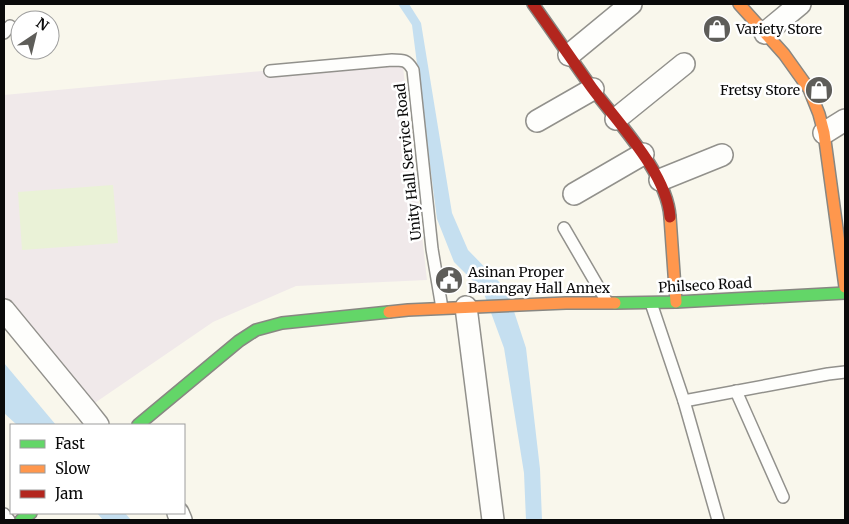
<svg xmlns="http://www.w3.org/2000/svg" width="849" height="524" font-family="Merriweather,serif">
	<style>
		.industrial { fill: #f0e9ea }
		.pitch { fill: #eaf2d7 }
		.water { fill: #c5dff0 }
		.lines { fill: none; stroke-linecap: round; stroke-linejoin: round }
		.lane-casing { stroke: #92918c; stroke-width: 14 }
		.street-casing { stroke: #92918c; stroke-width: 24 }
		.fast-casing { stroke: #888782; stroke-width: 14 }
		.slow-casing { stroke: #888782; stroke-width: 14 }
		.jam-casing { stroke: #888782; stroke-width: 14 }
		.lane { stroke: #fefefc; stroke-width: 11 }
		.street { stroke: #fefefc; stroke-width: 21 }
		.fast { stroke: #63d668; stroke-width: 11 }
		.slow { stroke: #ff974d; stroke-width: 11 }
		.jam { stroke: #b3261e; stroke-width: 11 }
		.labels { text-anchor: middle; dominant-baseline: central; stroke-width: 5; stroke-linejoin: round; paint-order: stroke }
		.poi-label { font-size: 14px; fill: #0a0a0a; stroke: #fff; text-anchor: start }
		.street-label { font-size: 14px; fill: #0a0a0a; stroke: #fff }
	</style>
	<rect width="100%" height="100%" fill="#f9f7ec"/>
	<path class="industrial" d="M402,58L427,280L296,286L213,322L83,411L4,303V95Z"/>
	<path class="pitch" d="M113,185L118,243L22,250L18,192Z"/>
	<g class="water">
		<path d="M398,4H409L421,23L452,213L468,250L507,290L526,348L540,469L542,520H526L524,473L504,348L483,291L454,262L437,219L412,25Z"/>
		<path d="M4,363L56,425H17L4,413Z"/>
		<path d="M97,513H125L131,520H103Z"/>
	</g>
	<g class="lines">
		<defs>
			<g id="lane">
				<path d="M4,33L10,26"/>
				<path d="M270,71L392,60C404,60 407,60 413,70L432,249L442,308"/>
				<path d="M564,228L607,302"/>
				<path d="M651,303L684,401L718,520"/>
				<path d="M736,391L783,497"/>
				<path d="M684,401L828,374L845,372"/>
				<path d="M4,514L9,520"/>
			</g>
			<g id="street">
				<path d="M765,33L800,4"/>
				<path d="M569,55L631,4"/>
				<path d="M616,119L684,64"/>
				<path d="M537,121L593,89"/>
				<path d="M824,133L845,120"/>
				<path d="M660,180L722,155"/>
				<path d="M574,194L643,154"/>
				<path d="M466,307L493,520"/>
				<path d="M4,310L87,411L98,425"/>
				<path d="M178,513L181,520"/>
			</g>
			<g id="fast">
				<path d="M615,303L676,302L845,293"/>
				<path d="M138,425L239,341L256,330L282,323L389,312"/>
				<path d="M21,520L31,513"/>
			</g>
			<g id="slow">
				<path d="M739,4L784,54L809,89L819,114L824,133L845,287"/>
				<path d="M670,217L676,302"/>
				<path d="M389,312L408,310L566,303H615"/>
			</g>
			<path id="jam" d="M533,4C553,32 572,60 592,88C618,123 667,173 670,217"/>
		</defs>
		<use href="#lane" class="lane-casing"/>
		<use href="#street" class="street-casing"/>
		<use href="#fast" class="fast-casing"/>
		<use href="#slow" class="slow-casing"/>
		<use href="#jam" class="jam-casing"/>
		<use href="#lane" class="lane"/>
		<use href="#street" class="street"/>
		<use href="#fast" class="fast"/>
		<use href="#slow" class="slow"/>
		<use href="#jam" class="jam"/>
	</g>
	<defs>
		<symbol id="shop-disc" viewBox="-11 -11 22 22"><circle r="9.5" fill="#5e5d59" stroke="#fff"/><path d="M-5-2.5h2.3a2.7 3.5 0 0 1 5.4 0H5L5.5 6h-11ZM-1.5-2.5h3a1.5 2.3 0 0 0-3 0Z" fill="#fff"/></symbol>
		<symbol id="civic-disc" viewBox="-11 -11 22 22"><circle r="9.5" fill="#5e5d59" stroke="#fff"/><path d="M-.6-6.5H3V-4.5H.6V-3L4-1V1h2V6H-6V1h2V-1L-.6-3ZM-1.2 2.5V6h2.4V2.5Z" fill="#fff"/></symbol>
	</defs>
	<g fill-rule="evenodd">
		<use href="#shop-disc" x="701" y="13" width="32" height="32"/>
		<use href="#shop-disc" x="803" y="74" width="32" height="32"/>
		<use href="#civic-disc" x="433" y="264" width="32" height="32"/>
	</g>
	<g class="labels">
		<g class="poi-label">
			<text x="736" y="29">Variety Store</text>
			<text x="800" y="90" text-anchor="end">Fretsy Store</text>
			<text x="468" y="272">Asinan Proper<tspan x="468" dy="16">Barangay Hall Annex</tspan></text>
		</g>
		<g class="street-label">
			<text transform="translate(408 162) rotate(-96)">Unity Hall Service Road</text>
			<text transform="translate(705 285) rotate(-3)">Philseco Road</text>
		</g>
	</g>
	<rect width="849" height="524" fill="none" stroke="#0a0a0a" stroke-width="10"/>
	<rect x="10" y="424" width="175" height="90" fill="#ffffff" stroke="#9d9d9d"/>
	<rect x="20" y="440" width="25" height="8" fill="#63d668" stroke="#9d9d9d"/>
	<text x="55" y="449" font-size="15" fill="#0a0a0a">Fast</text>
	<rect x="20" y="465" width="25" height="8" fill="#ff974d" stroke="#9d9d9d"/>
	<text x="55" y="474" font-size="15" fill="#0a0a0a">Slow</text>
	<rect x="20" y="490" width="25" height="8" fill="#b3261e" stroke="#9d9d9d"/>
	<text x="55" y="499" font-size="15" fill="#0a0a0a">Jam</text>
	<g transform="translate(35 35) rotate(35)"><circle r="24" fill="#ffffff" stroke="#9d9d9d"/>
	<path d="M0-4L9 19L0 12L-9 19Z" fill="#5e5d59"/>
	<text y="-8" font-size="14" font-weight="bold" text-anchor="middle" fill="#0a0a0a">N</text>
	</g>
</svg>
